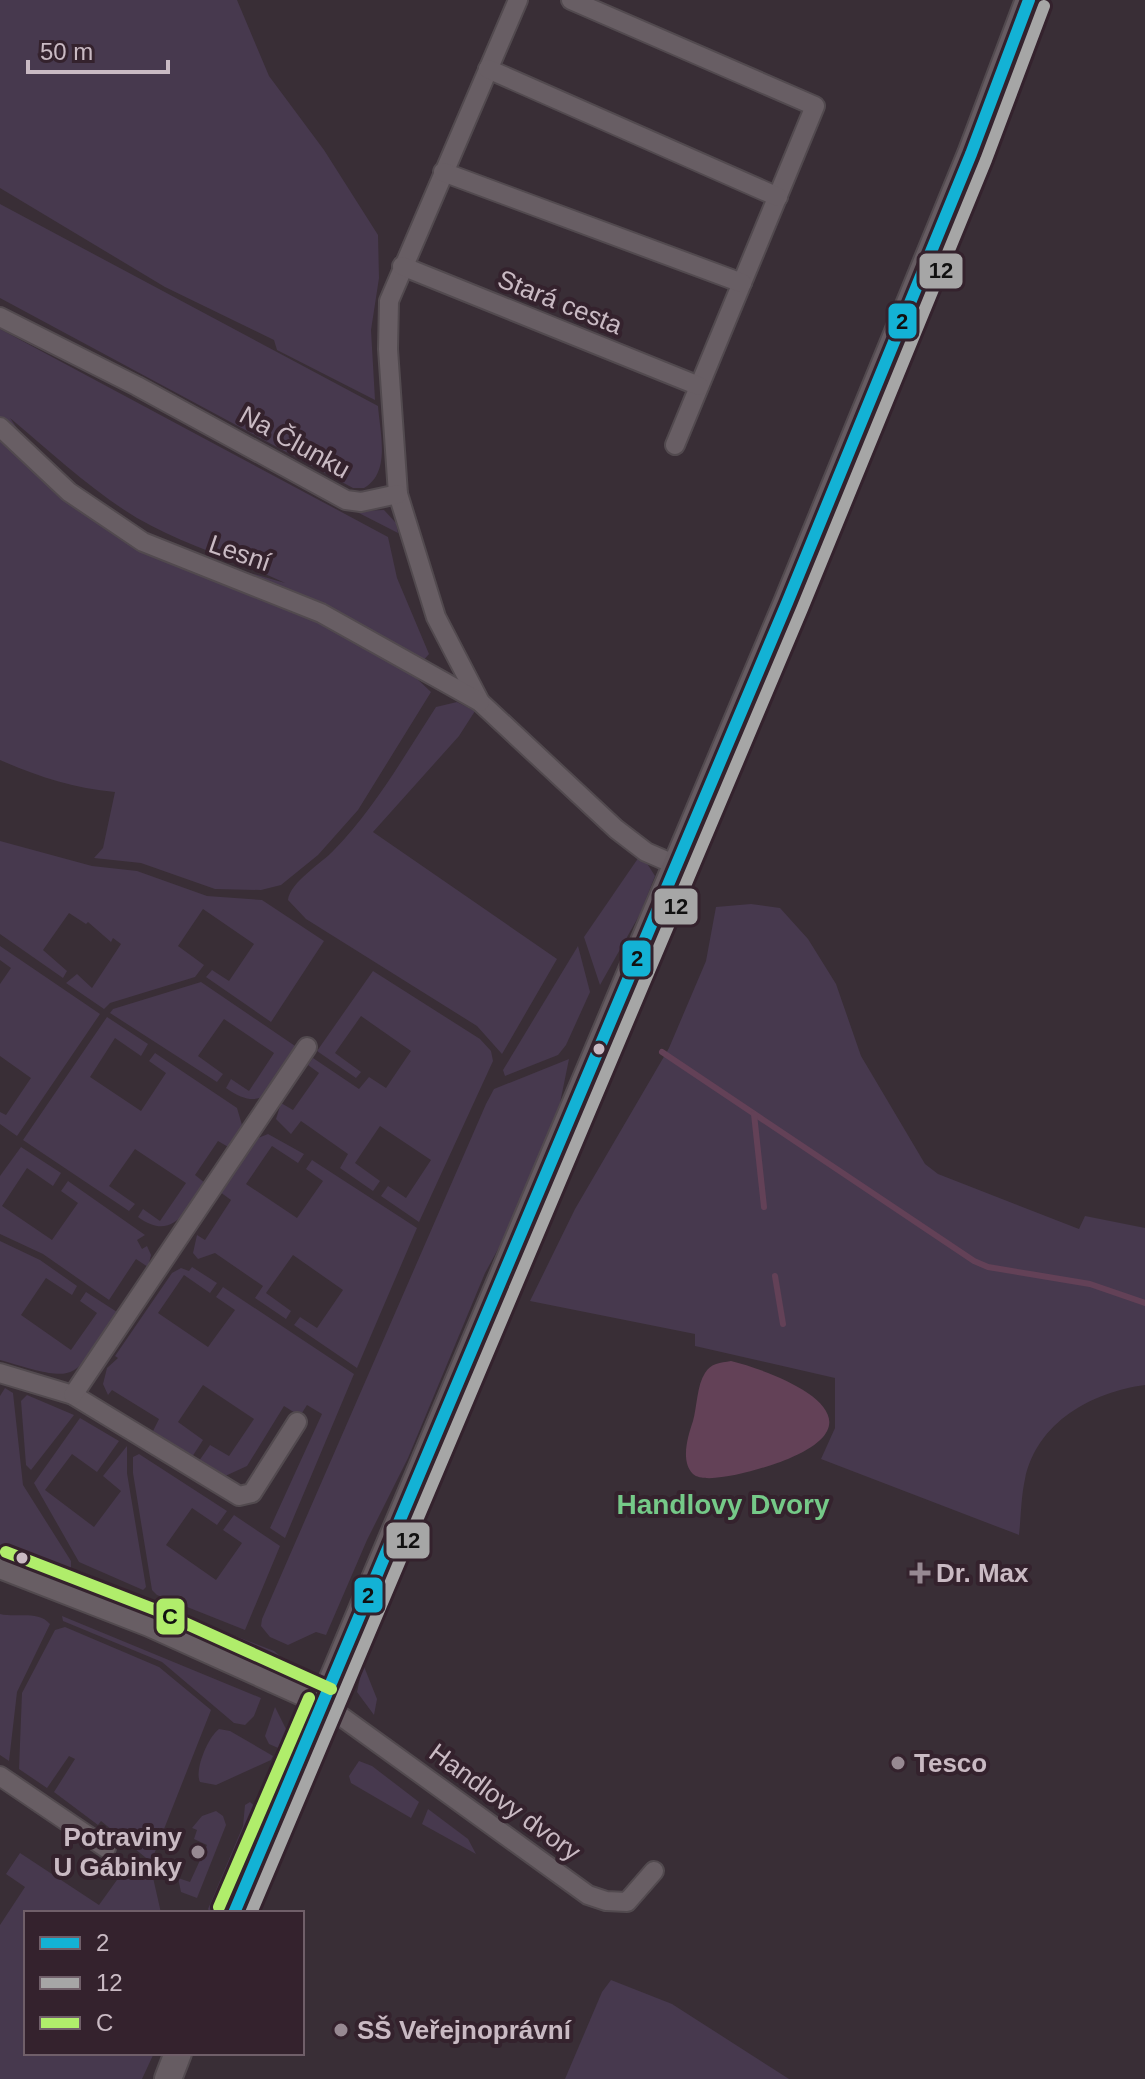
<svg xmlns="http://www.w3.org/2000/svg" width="1145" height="2079" font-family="Arial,sans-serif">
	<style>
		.green { fill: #47394e; fill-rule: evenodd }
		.water { fill: #634157 }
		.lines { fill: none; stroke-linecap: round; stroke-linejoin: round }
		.stream { stroke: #634157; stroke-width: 6 }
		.minor-casing { stroke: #524a4f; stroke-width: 22 }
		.tertiary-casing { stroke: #524a4f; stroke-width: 26 }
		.secondary-casing { stroke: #524a4f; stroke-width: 30 }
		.minor { stroke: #685e64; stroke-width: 18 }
		.tertiary { stroke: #685e64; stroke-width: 22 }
		.secondary { stroke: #665c62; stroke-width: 26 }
		.bus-1-casing { stroke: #34222d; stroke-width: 18 }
		.bus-2-casing { stroke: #34222d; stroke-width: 18 }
		.bus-3-casing { stroke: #34222d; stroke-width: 18 }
		.bus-1 { stroke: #13b2d5; stroke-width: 12 }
		.bus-2 { stroke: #a6a6a6; stroke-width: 12 }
		.bus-3 { stroke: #b0ed6b; stroke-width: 12 }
		.bus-dot { fill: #c9bac3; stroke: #34222d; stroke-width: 3 }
		.poi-dot { fill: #978992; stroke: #34222d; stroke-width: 3 }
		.labels { text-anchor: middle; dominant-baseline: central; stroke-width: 8; stroke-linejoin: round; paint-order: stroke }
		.street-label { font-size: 26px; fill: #c9bac3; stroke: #34222d }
		.poi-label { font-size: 26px; font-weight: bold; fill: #c9bac3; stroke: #34222d; text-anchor: start }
		.neighbourhood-label { font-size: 28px; font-weight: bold; fill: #75c988; stroke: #34222d }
		.line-badge { stroke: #34222d; stroke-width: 3 }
		.pale-badge-label { font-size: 22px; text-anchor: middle; font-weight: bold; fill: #111 }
	</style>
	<rect width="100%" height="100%" fill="#392e36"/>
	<g class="green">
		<path d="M0,0H237L269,76L324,150L378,235L379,278L371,330L375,400L277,350L274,340L165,287L0,188Z"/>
		<path d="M0,204L378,406C380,433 391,473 364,488H353L0,298Z"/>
		<path d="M0,329L388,537L397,578L429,654L422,662L322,603L350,630L394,657L431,692L358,810L318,855L281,885L261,890L215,889L141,863L94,858L103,848L115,792C73,788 39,777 0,760ZM10,418C51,452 92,491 137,518C184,545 237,560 285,583L198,558L82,509L39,461Z"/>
		<path d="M384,510L396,523L398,533L355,511Z"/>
		<path d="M457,702L475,711L459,736L373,832L557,959L502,1054L477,1026L306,919L288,900C290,882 322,863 334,850C375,808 404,756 436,707Z"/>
		<path d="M0,841L92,866L137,871L207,896L262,900L324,941L271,1022L206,977L212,970L229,981L254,944L203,909L178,946L204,965L195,977L110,1003L104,1009L66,983L77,974L92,988L121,944L113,938L111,942L88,922L86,924L69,913L43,950L67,971L63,978L0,934Z"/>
		<path d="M641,854L655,876L640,914L600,985L584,937Z"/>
		<path d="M751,904L780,908L808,939L836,984L861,1056L925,1164L938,1174L1079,1229L1085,1216L1145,1228V1385C1092,1392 1037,1422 1025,1479C1021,1497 1021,1517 1019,1535L821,1459L835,1428V1378L695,1346V1334L530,1301L575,1209L669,1048L706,961L716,907Z"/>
		<path d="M0,946L100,1014L17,1136L0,1124V1112L6,1115L31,1078L0,1056V984L11,968L0,960Z"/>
		<path d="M578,946L590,992L566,1045L558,1055L505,1076L503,1070Z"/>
		<path d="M373,971L480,1039L491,1051L493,1061L419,1222L381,1196L388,1186L406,1198L431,1160L380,1126L355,1163L380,1181L373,1191L340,1168L348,1154L301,1121L291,1134L276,1119L281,1103L293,1110L319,1073L308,1065L313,1058L359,1089L369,1077L386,1088L411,1051L361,1016L335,1053L361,1072L356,1078L317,1051Z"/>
		<path d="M201,982L298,1048C276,1081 268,1118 226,1088L231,1079L249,1091L274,1053L224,1019L198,1056L223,1074L217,1082L110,1013L113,1009Z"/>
		<path d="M107,1017L148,1044L141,1056L115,1038L90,1077L141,1111L166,1073L149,1061L155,1053L237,1108L242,1125L230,1148L218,1141L195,1175L205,1183C187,1209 173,1243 138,1217L143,1209L160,1221L186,1183L135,1149L109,1186L135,1204L129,1211L23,1140Z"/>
		<path d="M569,1059L560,1103L508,1231L485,1273L408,1458L367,1540L326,1635L316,1632L288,1645L270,1637L261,1626L262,1619L486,1104L494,1089Z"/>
		<path d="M268,1134L304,1154L298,1163L272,1146L246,1184L297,1218L323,1181L306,1169L312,1160L417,1228L357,1368L294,1325L300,1317L317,1328L343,1290L293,1255L266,1293L291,1311L286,1319L255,1298L263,1286L215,1253L198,1259L193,1253L197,1235L205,1240L231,1200L220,1192L258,1138Z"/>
		<path d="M21,1147L61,1173L53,1186L27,1168L2,1206L52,1240L78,1203L61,1191L68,1181L145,1235L137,1240L142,1249L147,1246L151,1255L148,1267L136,1259L109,1300L43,1254L0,1234V1176Z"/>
		<path d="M0,1241L40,1260L77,1286L72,1295L46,1278L21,1315L71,1350L97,1313L80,1301L86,1292L117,1312C71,1382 82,1384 0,1360Z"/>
		<path d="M192,1267L217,1283L210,1293L184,1275L158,1313L208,1347L235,1310L216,1297L223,1287L354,1374L285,1538L270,1528L322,1414L307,1405L300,1416L284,1406L247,1466L223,1477L199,1461L210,1445L229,1456L254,1419L203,1385L178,1422L203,1440L192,1457L153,1431L159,1419L112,1390L108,1395L103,1384L107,1368L118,1358L115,1356L172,1273L181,1268L189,1271Z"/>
		<path d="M5,1388L13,1393L23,1485L71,1561V1576L0,1549V1396Z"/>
		<path d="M27,1395L74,1415L31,1470L26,1465L21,1401Z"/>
		<path d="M80,1418L119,1441L97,1472L72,1454L45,1490L94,1527L121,1491L103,1476L127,1446V1473L146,1587L143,1590L79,1562L34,1483Z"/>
		<path d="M139,1454L227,1511L217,1525L192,1508L166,1545L216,1580L242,1543L223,1530L234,1515L280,1546L245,1630L157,1595L152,1590L133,1473V1457Z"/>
		<path d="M80,1571L146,1598L121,1596L77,1579Z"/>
		<path d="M0,1614C17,1618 38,1610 50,1624L17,1692L9,1761L0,1755Z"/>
		<path d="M62,1616L261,1698L254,1716L245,1725L234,1723L162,1662L63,1621Z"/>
		<path d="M186,1617L274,1651L280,1656L279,1662L198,1629Z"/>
		<path d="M65,1627L159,1667L211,1710L151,1862L101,1821L98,1825L54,1792L75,1759L69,1756L47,1788L19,1769L22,1693L55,1630Z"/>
		<path d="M363,1664L377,1699L374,1715L357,1692Z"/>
		<path d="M275,1707L288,1733L285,1751L269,1744L265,1736Z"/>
		<path d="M219,1729L230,1731L273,1756L271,1760L216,1785L200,1782C194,1770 208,1737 219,1729Z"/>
		<path d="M359,1761L372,1766L419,1802L411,1818L351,1783L349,1776Z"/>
		<path d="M250,1802L257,1808L215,1912L210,1913L208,1909L243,1826L245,1805Z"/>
		<path d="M428,1809L468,1839L476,1854L422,1824Z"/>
		<path d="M216,1811L223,1816L226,1825L197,1898L181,1892L178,1878L190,1882L207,1845L194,1839L197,1830L192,1828L202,1816Z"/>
		<path d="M20,1853L99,1905L132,1859L152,1873L161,1913H26V2053H154L142,2079H0V1925L25,1887L6,1874Z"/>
		<path d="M611,1980L672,2004L789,2079H565L602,1992Z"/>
	</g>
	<path class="water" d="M731,1361C779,1373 889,1417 788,1459C771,1466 707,1487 693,1474C680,1461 688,1436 693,1421C697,1407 697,1385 705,1373C711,1363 720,1363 731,1361Z"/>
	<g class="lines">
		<g class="stream">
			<path d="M662,1052L974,1261L988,1267L1090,1284L1145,1303"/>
			<path d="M754,1114L764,1207"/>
			<path d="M775,1276L783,1324"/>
		</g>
		<defs>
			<g id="minor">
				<path d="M518,0L389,301L388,349L398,494L436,617L480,702L616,829L646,852L676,865"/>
				<path d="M571,0L815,106L675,445"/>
				<path d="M488,69L778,197"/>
				<path d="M443,172L742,283"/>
				<path d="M402,266L699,386"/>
				<path d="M0,317L137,386L346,500L361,502L398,494"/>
				<path d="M0,427L69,492L143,542L321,613L480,702"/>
				<path d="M0,1373L73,1395L239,1496L252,1493L297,1422"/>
				<path d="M73,1395L307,1047"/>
				<path d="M324,1704L588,1895L606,1901L627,1902L654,1871"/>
				<path d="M0,1776L106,1848"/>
			</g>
			<path id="tertiary" d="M0,1567L149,1625L324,1704"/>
			<g id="secondary">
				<path d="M234,1913L787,603L971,154L1029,0"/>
				<path d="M168,2079L178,2053"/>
			</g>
		</defs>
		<use href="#minor" class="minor-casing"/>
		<use href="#tertiary" class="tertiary-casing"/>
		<use href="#secondary" class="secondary-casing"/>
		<use href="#minor" class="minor"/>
		<use href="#tertiary" class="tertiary"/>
		<use href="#secondary" class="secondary"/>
		<defs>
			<path id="bus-1" d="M234,1913L787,603L971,154L1029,0"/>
			<path id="bus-2" d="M251,1913L802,609L986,160L1044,6"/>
			<g id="bus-3">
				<path d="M6,1552L156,1610L331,1689"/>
				<path d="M219,1907L309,1698"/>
			</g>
		</defs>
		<use href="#bus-1" class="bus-1-casing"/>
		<use href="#bus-2" class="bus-2-casing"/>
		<use href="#bus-3" class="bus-3-casing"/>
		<use href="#bus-1" class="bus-1"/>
		<use href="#bus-2" class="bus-2"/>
		<use href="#bus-3" class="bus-3"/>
	</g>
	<g class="bus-dot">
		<circle cx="599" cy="1049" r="7"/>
		<circle cx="22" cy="1558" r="7"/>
	</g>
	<g class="poi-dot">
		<path d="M916 1561h8v8h8v8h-8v8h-8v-8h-8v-8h8z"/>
		<circle cx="898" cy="1763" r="8"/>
		<circle cx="198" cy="1852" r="8"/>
		<circle cx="341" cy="2030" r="8"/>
	</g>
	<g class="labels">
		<g class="street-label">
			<text transform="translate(560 302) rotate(22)">Stará cesta</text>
			<text transform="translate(295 442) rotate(29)">Na Člunku</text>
			<text transform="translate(240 553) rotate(19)">Lesní</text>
			<text transform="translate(505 1802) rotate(36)">Handlovy dvory</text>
		</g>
		<g class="poi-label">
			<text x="936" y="1573">Dr. Max</text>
			<text x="914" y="1763">Tesco</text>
			<text x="182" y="1837" text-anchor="end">Potraviny<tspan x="182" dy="30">U Gábinky</tspan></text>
			<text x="357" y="2030">SŠ Veřejnoprávní</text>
		</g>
		<g class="neighbourhood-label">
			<text x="723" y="1504">Handlovy Dvory</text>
		</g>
	</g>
	<g class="line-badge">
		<rect x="918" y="252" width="46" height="38" rx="8" fill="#a6a6a6"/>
		<rect x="887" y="302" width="31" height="38" rx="8" fill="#13b2d5"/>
		<rect x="653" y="887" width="46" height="39" rx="8" fill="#a6a6a6"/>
		<rect x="621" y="939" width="31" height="39" rx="8" fill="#13b2d5"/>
		<rect x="385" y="1521" width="46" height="39" rx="8" fill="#a6a6a6"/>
		<rect x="353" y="1576" width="31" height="38" rx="8" fill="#13b2d5"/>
		<rect x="155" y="1597" width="31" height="39" rx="8" fill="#b0ed6b"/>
	</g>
	<g class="pale-badge-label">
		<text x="941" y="278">12</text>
		<text x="902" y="329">2</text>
		<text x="676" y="914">12</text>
		<text x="637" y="966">2</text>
		<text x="408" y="1548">12</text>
		<text x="368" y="1603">2</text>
		<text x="170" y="1624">C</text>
	</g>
	<rect x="24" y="1911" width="280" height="144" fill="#34222d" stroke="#705f69" stroke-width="2"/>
	<rect x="40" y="1937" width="40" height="12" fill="#13b2d5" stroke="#705f69" stroke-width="2"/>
	<text x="96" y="1951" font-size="24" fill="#c9bac3">2</text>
	<rect x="40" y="1977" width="40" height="12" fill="#a6a6a6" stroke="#705f69" stroke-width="2"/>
	<text x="96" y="1991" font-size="24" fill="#c9bac3">12</text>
	<rect x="40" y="2017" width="40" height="12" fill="#b0ed6b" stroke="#705f69" stroke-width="2"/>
	<text x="96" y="2031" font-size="24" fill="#c9bac3">C</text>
	<path d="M28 60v12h140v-12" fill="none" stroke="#c9bac3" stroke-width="4"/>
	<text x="40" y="60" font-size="24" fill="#c9bac3" stroke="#34222d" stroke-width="6" paint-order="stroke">50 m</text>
</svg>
